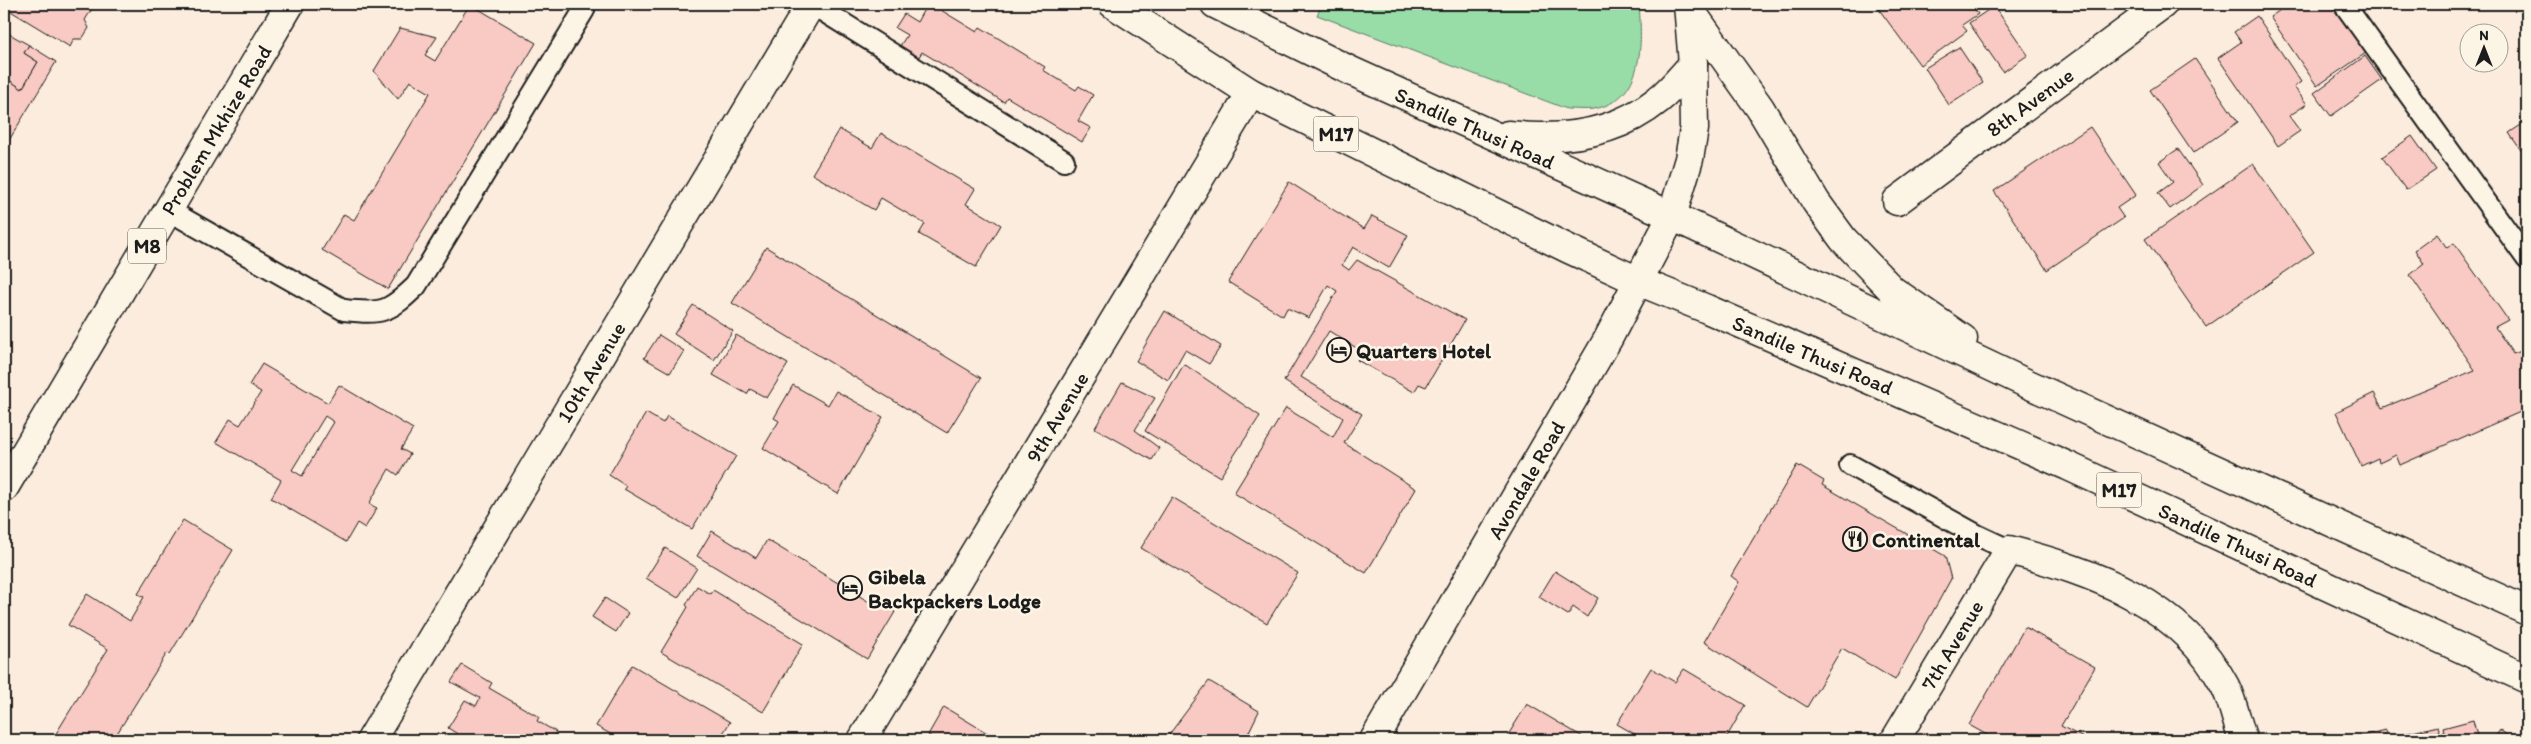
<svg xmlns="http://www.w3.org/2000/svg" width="2531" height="744" font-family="Itim,sans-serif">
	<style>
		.green { fill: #98dca8; stroke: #5a7c62 }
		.building { fill: #f9c9c3; stroke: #1c1c1c; fill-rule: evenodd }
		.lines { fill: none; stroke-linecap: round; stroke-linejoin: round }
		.lane-casing { stroke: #1c1c1c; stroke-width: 24 }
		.street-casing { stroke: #1c1c1c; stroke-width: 31 }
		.primary-casing { stroke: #1c1c1c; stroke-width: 31 }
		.lane { stroke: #fcf5e5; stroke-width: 20 }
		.street { stroke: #fcf5e5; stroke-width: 28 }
		.primary { stroke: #fcf5e5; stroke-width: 28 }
		.labels { text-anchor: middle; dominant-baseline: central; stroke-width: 5; stroke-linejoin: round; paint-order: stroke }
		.shield { fill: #fcf5e5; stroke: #5f5d58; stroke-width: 1 }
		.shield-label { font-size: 20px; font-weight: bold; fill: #1c1c1c }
		.street-label { font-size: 21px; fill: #1c1c1c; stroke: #fcf5e5 }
		.poi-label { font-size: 21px; font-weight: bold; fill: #1c1c1c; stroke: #fcf5e5; text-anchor: start }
	</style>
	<rect width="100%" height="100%" fill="#fbecde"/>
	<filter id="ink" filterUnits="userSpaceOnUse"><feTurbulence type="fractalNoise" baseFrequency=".02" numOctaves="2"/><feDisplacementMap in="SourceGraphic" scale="10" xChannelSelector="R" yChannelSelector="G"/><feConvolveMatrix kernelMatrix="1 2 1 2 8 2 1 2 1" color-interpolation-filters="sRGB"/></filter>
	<g filter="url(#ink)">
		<path class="green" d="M1322,4H1639C1642,43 1645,99 1594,109C1586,110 1576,109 1567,109L1317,15Z"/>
		<g class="building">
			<path d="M4,4H95L85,20L89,28L82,39H74L70,47L4,7Z"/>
			<path d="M470,4L536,43L388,289L322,250L344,214L354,220L430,93L410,81L398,99L374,71L400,28L437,37L425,55L435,61Z"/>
			<path d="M927,4H931L977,32L980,27L1045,67L1043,70L1076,90L1079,86L1093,95L1078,121L1091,128L1082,142L1007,97L1004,102L922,52L917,60L898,49L907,35L895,28L904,14L917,22Z"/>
			<path d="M1875,4H1971L1978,14L1962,25L1967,31L1920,65Z"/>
			<path d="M2289,4H2332L2366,53L2317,86L2270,17Z"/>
			<path d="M1994,6L2028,55L2003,72L1969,23Z"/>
			<path d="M2257,16L2301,82L2294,87L2307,104L2289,116L2300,131L2278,146L2218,58L2241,42L2234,32Z"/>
			<path d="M4,31L29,45L24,53L38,62L22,89L9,80L4,89Z"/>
			<path d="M29,45L56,62L8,142L4,139V89L9,80L22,89L38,62L24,53Z"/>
			<path d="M1959,47L1983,83L1949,105L1925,68Z"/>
			<path d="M2365,56L2382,80L2331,116L2314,93Z"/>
			<path d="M2195,59L2238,122L2193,153L2150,90Z"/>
			<path d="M2527,121V159L2509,133Z"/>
			<path d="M2090,127L2136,195L2117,208L2124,218L2047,270L1994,191Z"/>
			<path d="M839,129L872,148L881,133L975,189L966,204L1001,225L976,267L919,234L925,224L881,198L874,210L812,174Z"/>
			<path d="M2412,136L2436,170L2406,190L2382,157Z"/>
			<path d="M2178,149L2203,185L2170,209L2158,193L2173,182L2159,162Z"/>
			<path d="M2253,164L2314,252L2206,327L2145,239Z"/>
			<path d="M1289,182L1364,229L1372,216L1408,235L1389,268L1353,247L1342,265L1349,270L1357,260L1465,320L1426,387L1419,384L1414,392L1357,360L1363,352L1329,331L1301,377L1362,414L1344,443L1416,489L1366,573L1234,493L1286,408L1333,437L1343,418L1284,381L1337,291L1328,285L1309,318L1287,308L1283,316L1228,282Z"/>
			<path d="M2437,234L2447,248L2454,243L2508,320L2495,327L2513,354L2527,349V409L2400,465L2396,455L2379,463L2378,458L2361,466L2336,412L2374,393L2382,408L2475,370L2410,275L2424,264L2415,250Z"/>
			<path d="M766,247L981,378L947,433L732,303Z"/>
			<path d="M693,305L733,331L714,360L674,334Z"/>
			<path d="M1165,311L1221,346L1209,364L1185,350L1168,380L1136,361Z"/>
			<path d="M659,335L684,351L670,373L644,358Z"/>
			<path d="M736,335L788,364L767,398L750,389L747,394L713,375Z"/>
			<path d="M262,364L328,403L339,385L413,429L401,449L410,454L398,475L389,469L369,504L377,508L365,528L357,523L346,542L271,498L281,480L216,442L230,419L240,425L261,392L249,385ZM325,416L334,422L302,476L292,470Z"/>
			<path d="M1184,364L1260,416L1220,477L1145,431Z"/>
			<path d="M1122,382L1155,398L1135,430L1159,448L1152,460L1095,428Z"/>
			<path d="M793,385L828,405L836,391L883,417L838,494L763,448L779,421L774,418Z"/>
			<path d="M646,413L663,423L667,416L736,456L692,529L624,489L626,486L609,475Z"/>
			<path d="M1797,465L1824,481L1822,485L1945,556L1951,579L1895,680L1842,648L1807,707L1704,642L1739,582L1731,576Z"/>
			<path d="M1172,497L1298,573L1267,623L1141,548Z"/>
			<path d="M183,520L233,550L170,654L167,653L113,740H52L108,649L68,625L87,594L130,621L144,597L138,594Z"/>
			<path d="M712,531L756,558L767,540L871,603L874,598L895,612L867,659L697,556Z"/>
			<path d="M665,548L697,568L678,598L646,578Z"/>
			<path d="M1555,571L1598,598L1587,617L1573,607L1568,615L1539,597Z"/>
			<path d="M697,586L710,594L713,590L803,644L763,712L661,652L688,607L686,605Z"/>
			<path d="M605,598L628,613L616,632L592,617Z"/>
			<path d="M2025,627L2095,667L2061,726L2087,740H1996L1969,725Z"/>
			<path d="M462,665L492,683L489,688L539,717L537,721L556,732L552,740H456L459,735L448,728L465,700L476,706L480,698L451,682Z"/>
			<path d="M632,665L730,722L719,740H621L596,726Z"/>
			<path d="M1651,668L1675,682L1684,669L1745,705L1725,740H1645L1617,724Z"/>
			<path d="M1209,681L1259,711L1245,740H1165Z"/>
			<path d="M1527,704L1588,740H1505Z"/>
			<path d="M944,707L999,740H937L928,735Z"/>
			<path d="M2473,720L2478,740H2446L2443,728Z"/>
			<path d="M2438,726L2442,740H2362L2361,736L2385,730L2387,738Z"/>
			<path d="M2500,730L2514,740H2493Z"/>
		</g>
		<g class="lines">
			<defs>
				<g id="lane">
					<path d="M812,4L1064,161"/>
					<path d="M2344,4L2527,259"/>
					<path d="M168,210L344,310C382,314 388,313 416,286L584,10"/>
					<path d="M1850,465L1977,535L2009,550"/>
				</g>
				<g id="street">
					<path d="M1897,201L2163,4"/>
					<path d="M371,740L811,4"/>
					<path d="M862,740L1251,93"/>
					<path d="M1374,740L1608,339L1672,216L1689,159L1694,129L1693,64L1688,4"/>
					<path d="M1895,740L2009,550C2095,573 2180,602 2225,686C2233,702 2237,723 2243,740"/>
				</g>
				<g id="primary">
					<path d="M1113,4L1251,93L1569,249L1638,281L1707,309L2068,466L2527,679"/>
					<path d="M1215,4L1351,71L1672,216L2028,384L2527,611"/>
					<path d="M1688,7L1760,108L1816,202L1843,239L1892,290L1963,339"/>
					<path d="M1508,135C1561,141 1615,135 1658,100C1671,90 1682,76 1693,64"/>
					<path d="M4,488L290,4"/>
				</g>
			</defs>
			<use href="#lane" class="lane-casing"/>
			<use href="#street" class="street-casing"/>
			<use href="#primary" class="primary-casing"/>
			<use href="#lane" class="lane"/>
			<use href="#street" class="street"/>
			<use href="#primary" class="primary"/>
		</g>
	</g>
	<defs>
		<symbol id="hotel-ring" viewBox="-11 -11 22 22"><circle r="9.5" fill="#fcf5e5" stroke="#1c1c1c" stroke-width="1.5"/><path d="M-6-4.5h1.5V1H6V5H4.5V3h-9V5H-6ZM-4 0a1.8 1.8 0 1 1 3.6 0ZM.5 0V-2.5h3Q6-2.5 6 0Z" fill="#1c1c1c"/></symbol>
		<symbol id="restaurant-ring" viewBox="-11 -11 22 22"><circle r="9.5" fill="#fcf5e5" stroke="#1c1c1c" stroke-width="1.5"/><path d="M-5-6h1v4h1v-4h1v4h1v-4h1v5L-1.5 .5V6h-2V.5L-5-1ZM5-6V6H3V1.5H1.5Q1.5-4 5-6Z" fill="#1c1c1c"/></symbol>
	</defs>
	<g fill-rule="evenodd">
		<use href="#hotel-ring" x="1325" y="336" width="28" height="28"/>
		<use href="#restaurant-ring" x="1841" y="525" width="28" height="28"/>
		<use href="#hotel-ring" x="836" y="574" width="28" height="28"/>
	</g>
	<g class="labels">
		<g class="shield">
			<rect x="1313.5" y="116.5" width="45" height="35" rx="4"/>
			<rect x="128" y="228.5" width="38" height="35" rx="4"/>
			<rect x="2096.5" y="472.5" width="45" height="35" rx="4"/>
		</g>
		<g class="shield-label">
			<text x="1336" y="134">M17</text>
			<text x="147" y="246">M8</text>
			<text x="2119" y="490">M17</text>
		</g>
		<g class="street-label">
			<text transform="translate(2030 102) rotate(-36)">8th Avenue</text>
			<text transform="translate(1475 128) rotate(24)">Sandile Thusi Road</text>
			<text transform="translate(216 130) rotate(-59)">Problem Mkhize Road</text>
			<text transform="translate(1813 355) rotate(23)">Sandile Thusi Road</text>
			<text transform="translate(591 372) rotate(-59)">10th Avenue</text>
			<text transform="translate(1057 417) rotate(-59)">9th Avenue</text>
			<text transform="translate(1526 480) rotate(-60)">Avondale Road</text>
			<text transform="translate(2238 545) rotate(25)">Sandile Thusi Road</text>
			<text transform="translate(1952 645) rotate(-59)">7th Avenue</text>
		</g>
		<g class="poi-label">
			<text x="1356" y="350">Quarters Hotel</text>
			<text x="1872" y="539">Continental</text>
			<text x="868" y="576">Gibela<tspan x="868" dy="24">Backpackers Lodge</tspan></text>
		</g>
	</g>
	<rect width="2531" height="744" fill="none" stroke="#fcf5e5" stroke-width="20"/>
	<rect x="10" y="10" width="2511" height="724" fill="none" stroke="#1c1c1c" stroke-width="2" filter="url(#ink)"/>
	<g transform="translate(2484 48)"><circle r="24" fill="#fcf5e5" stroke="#a29e95"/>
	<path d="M0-4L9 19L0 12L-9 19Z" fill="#1c1c1c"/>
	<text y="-8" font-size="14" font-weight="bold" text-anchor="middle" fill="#1c1c1c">N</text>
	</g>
</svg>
